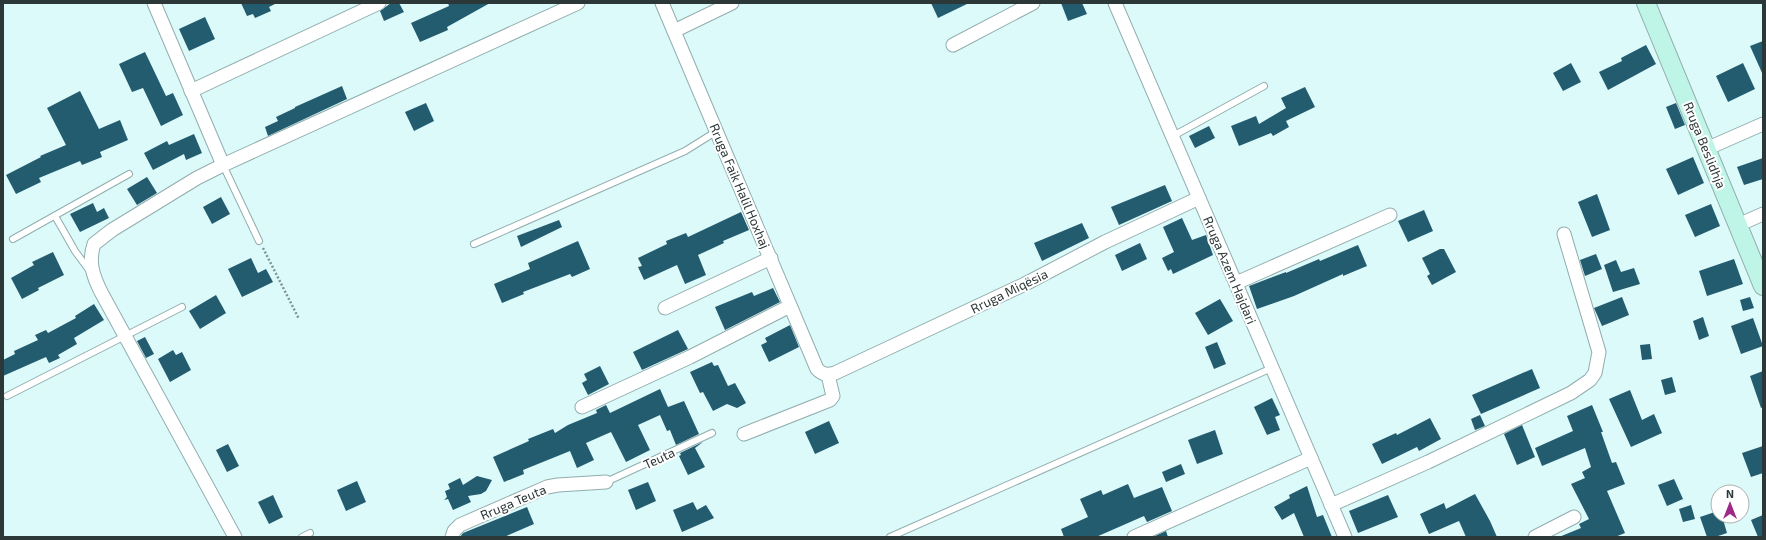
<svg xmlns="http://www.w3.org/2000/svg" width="1766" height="540" font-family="'Exo 2',sans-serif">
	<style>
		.building { fill: #235b6f }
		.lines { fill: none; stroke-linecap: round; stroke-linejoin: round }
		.service-casing { stroke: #92adae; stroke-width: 8 }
		.minor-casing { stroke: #92adae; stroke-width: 15 }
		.secondary-casing { stroke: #92adae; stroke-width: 20 }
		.path { stroke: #809494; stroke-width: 2.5; stroke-dasharray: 2 2; stroke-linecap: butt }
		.service { stroke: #fff; stroke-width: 6 }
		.minor { stroke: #fff; stroke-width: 13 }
		.secondary { stroke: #bff5e7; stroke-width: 18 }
		.labels { text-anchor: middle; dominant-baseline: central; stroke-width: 4; stroke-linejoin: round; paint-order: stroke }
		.street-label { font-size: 13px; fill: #2c3738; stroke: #fff }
	</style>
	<rect width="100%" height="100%" fill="#dcfafa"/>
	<g class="building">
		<path d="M241,3H277L269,7L271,11L255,18L253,14L247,16Z"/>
		<path d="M391,3H399L404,12L384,21L380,11Z"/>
		<path d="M448,3H490L447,27L448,30L420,42L411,23L449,6Z"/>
		<path d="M931,3H969L938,18Z"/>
		<path d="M1061,3H1082L1087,14L1068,21Z"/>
		<path d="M205,17L215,39L189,51L179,29Z"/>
		<path d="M1763,41V75L1750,46Z"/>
		<path d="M1646,45L1656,64L1608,90L1599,72L1622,61L1621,58Z"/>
		<path d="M145,52L166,96L173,93L183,115L161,126L143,88L132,92L119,64Z"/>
		<path d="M1571,63L1581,82L1563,91L1553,73Z"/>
		<path d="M1743,63L1755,89L1728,102L1716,76Z"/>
		<path d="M342,86L347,99L268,136L265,127L278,121L276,117L295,108V107Z"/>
		<path d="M1305,87L1315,107L1286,121L1289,127L1273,136L1271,133L1239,146L1231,126L1256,116L1259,124L1286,108L1281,98Z"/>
		<path d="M80,91L99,129L120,120L128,140L100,152L102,157L82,165L80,161L39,178L41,182L16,194L6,175L41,157L40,156L66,145L47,108Z"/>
		<path d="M426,103L434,121L414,131L405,112Z"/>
		<path d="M1676,103L1685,125L1675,129L1666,107Z"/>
		<path d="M1209,126L1215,138L1195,148L1189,136Z"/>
		<path d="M194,134L202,153L186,160L184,154L153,170L144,153L167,141L169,145Z"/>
		<path d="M1693,157L1704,183L1678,195L1666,169Z"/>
		<path d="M1763,158V179L1744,185L1737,167Z"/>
		<path d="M147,177L157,193L137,205L127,189Z"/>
		<path d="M1165,185L1172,201L1119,225L1111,207Z"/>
		<path d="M1597,194L1610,230L1592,237L1578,202Z"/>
		<path d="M221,197L230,214L212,224L203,207Z"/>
		<path d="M93,203L97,212L104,208L109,218L80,232L70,214Z"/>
		<path d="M1711,204L1720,226L1695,237L1685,215Z"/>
		<path d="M1424,210L1433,231L1408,242L1398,221Z"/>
		<path d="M741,212L749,230L723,241L724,243L698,255L706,275L685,284L677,265L644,280L638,267L642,266L638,258L667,244L666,241L686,233L688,237Z"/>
		<path d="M1182,218L1192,240L1206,235L1213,255L1173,274L1171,269L1168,271L1162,258L1174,252L1163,227Z"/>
		<path d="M559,220L562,227L521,247L517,236Z"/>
		<path d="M1082,223L1089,238L1042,261L1034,243Z"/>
		<path d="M578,241L590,269L572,277L570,274L523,292L524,294L502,303L494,284L530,269L528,263Z"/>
		<path d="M1140,243L1147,259L1122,271L1115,255Z"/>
		<path d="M1358,245L1367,266L1343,276V274L1294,296L1257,309L1249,286L1286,272V273L1319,259L1320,261Z"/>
		<path d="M1440,249H1444L1456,272L1432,285L1427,276L1430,274L1422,258Z"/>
		<path d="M53,252L64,275L38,288L39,290L22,299L11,278L34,265L32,262Z"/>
		<path d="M1596,254L1602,269L1585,276L1580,260Z"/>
		<path d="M251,258L258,273L266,269L273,282L242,297L228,269Z"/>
		<path d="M1734,259L1743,284L1707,296L1699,271Z"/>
		<path d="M1616,260L1621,272L1634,268L1640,284L1613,292L1604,265Z"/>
		<path d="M773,288L780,302L725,330L715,307L752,292L754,296Z"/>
		<path d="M216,295L226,313L200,329L189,311Z"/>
		<path d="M1622,297L1629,315L1602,326L1594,308Z"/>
		<path d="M1750,297L1754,308L1743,311L1740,300Z"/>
		<path d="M1220,299L1233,321L1208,335L1195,313Z"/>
		<path d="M94,304L104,320L74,338L77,344L58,355L60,358L49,363L46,357L3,376V360L15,354L14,351L38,340L35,335L46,330L48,333L76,318L75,316Z"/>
		<path d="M1703,317L1709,336L1699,340L1693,321Z"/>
		<path d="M1753,318L1763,346L1741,354L1731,326Z"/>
		<path d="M790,325L799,347L769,362L761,345L767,342L765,338Z"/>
		<path d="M678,330L688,349L642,370L633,352Z"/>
		<path d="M145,337L154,354L146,358L137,341Z"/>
		<path d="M1217,342L1226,364L1214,369L1205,347Z"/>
		<path d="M1650,344L1652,359L1642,360L1640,345Z"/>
		<path d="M173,350L176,355L182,352L191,370L170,382L158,359Z"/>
		<path d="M712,362L714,366L718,365L728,386L735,383L746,403L737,408L727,404L713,411L703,392L700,393L690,372Z"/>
		<path d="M600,366L609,384L588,395L582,383L587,380L584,374Z"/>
		<path d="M1532,369L1540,388L1481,414L1472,395Z"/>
		<path d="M1763,371V407L1761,408L1750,376Z"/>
		<path d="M1672,377L1676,392L1665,395L1661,380Z"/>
		<path d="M660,389L668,407L684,401L699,434L676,445L670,430L667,431L660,415L638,425L650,450L626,462L611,432L586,443L594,460L577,468L570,451L523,470L524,474L504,482L493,457L529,441L528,439L553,429L555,433L568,425L597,413L596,410L606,405L610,413Z"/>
		<path d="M1630,390L1642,420L1654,414L1662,433L1631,447L1609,399Z"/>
		<path d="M1272,398L1280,415L1275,417L1280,430L1267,435L1254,407Z"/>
		<path d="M1592,405L1603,432H1601L1612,463L1616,462L1625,484L1607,491L1625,533L1615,537H1559L1581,528L1579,524L1589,519L1571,484L1585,478L1582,472L1591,467L1585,448L1542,466L1535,448L1573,431L1567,416Z"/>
		<path d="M1480,415L1485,426L1475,430L1471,419Z"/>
		<path d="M1430,418L1441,439L1419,451L1417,447L1382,464L1372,444L1396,433L1397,435Z"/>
		<path d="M829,421L839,443L815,454L805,432Z"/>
		<path d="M1522,425L1535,457L1517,465L1504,434Z"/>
		<path d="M1215,430L1223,454L1197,464L1188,440Z"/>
		<path d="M703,442L695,448L705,467L688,475L679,456L681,455L680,453Z"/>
		<path d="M228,444L239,466L227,472L216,450Z"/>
		<path d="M1763,446V473L1751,477L1742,453Z"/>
		<path d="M1181,464L1185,474L1166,482L1162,472Z"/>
		<path d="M477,476L492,480L486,491L481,494L468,496L471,502L453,510L448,499L444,500L447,497L445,491L450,489L448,484L460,478L463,485Z"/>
		<path d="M1674,479L1683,499L1667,506L1658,485Z"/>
		<path d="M357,481L366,502L346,511L337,490Z"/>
		<path d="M648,482L656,501L636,510L628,490Z"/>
		<path d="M1128,484L1134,498L1162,487L1172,511L1147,522L1144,516L1096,537H1064L1061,529L1088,517L1080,499L1101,490L1103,495Z"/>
		<path d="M1307,486L1317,517L1323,515L1332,537H1304L1294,513L1282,520L1274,507L1290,498L1289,495Z"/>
		<path d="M1475,494L1490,521L1497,537H1466L1459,521L1429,534L1420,514L1444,503L1446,509Z"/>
		<path d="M273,495L283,517L269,524L258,502Z"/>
		<path d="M1388,495L1398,517L1358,533L1349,511Z"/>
		<path d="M693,502L697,510L706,505L714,518L682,532L673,510Z"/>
		<path d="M1691,505L1695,519L1683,522L1679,509Z"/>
		<path d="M527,507L534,524L504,537H460L463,533Z"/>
		<path d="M1718,511V516H1722L1727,533L1715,537H1707L1700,517Z"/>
		<path d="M1763,515V537H1758L1751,520Z"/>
		<path d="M1166,531L1168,537H1155V536Z"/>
	</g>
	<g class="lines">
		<defs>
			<g id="service">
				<path d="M1173,136L1264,86"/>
				<path d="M223,165L259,241"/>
				<path d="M55,216L75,251L89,270"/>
				<path d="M13,239L129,174"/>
				<path d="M474,244L685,151L717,131"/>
				<path d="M7,396L182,307"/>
				<path d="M606,482L712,433"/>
				<path d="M302,537L310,533"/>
				<path d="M890,537L1272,368"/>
			</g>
			<g id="minor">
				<path d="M154,3L223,165"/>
				<path d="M662,3L817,369C823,375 827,375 835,373L1025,284L1105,242L1199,198"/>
				<path d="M1115,3L1345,537"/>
				<path d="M674,31L732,3"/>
				<path d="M953,45L1033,3"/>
				<path d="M191,91L379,3"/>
				<path d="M1706,149L1763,124"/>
				<path d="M1738,225L1763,214"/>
				<path d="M1236,283L1390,215"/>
				<path d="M665,308L771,258"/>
				<path d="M582,407L690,357L790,306"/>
				<path d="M744,434L830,400L833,396L828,375"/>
				<path d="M1331,505L1428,462L1571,393L1590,380L1595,373L1599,352L1564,234"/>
				<path d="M235,537L101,292C93,276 88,262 94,244L112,230L197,178L223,165L578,3"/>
				<path d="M452,537L454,531L460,525L547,487L558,485L606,482"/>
				<path d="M1134,537L1311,458"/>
				<path d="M1535,537L1574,517"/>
			</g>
			<path id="secondary" d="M1646,3L1763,286"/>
		</defs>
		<use href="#service" class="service-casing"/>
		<use href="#minor" class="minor-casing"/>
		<use href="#secondary" class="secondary-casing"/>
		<path class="path" d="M263,248L299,319"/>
		<use href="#service" class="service"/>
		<use href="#minor" class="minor"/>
		<use href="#secondary" class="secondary"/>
	</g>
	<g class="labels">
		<g class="street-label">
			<text transform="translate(1705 145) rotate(68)">Rruga Beslidhja</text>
			<text transform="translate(740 186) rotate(67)">Rruga Faik Halil Hoxhaj</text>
			<text transform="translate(1230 270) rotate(67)">Rruga Azem Hajdari</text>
			<text transform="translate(1009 291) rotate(-26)">Rruga Miqësia</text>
			<text transform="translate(659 458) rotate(-25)">Teuta</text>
			<text transform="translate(513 502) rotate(-23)">Rruga Teuta</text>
		</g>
	</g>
	<rect width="1766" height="540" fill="none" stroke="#2c3738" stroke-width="8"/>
	<g transform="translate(1730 504)"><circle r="19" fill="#ffffff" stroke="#abafaf"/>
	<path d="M0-3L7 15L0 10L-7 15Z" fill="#9c2a86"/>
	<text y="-6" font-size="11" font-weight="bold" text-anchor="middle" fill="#2c3738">N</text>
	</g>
</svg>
